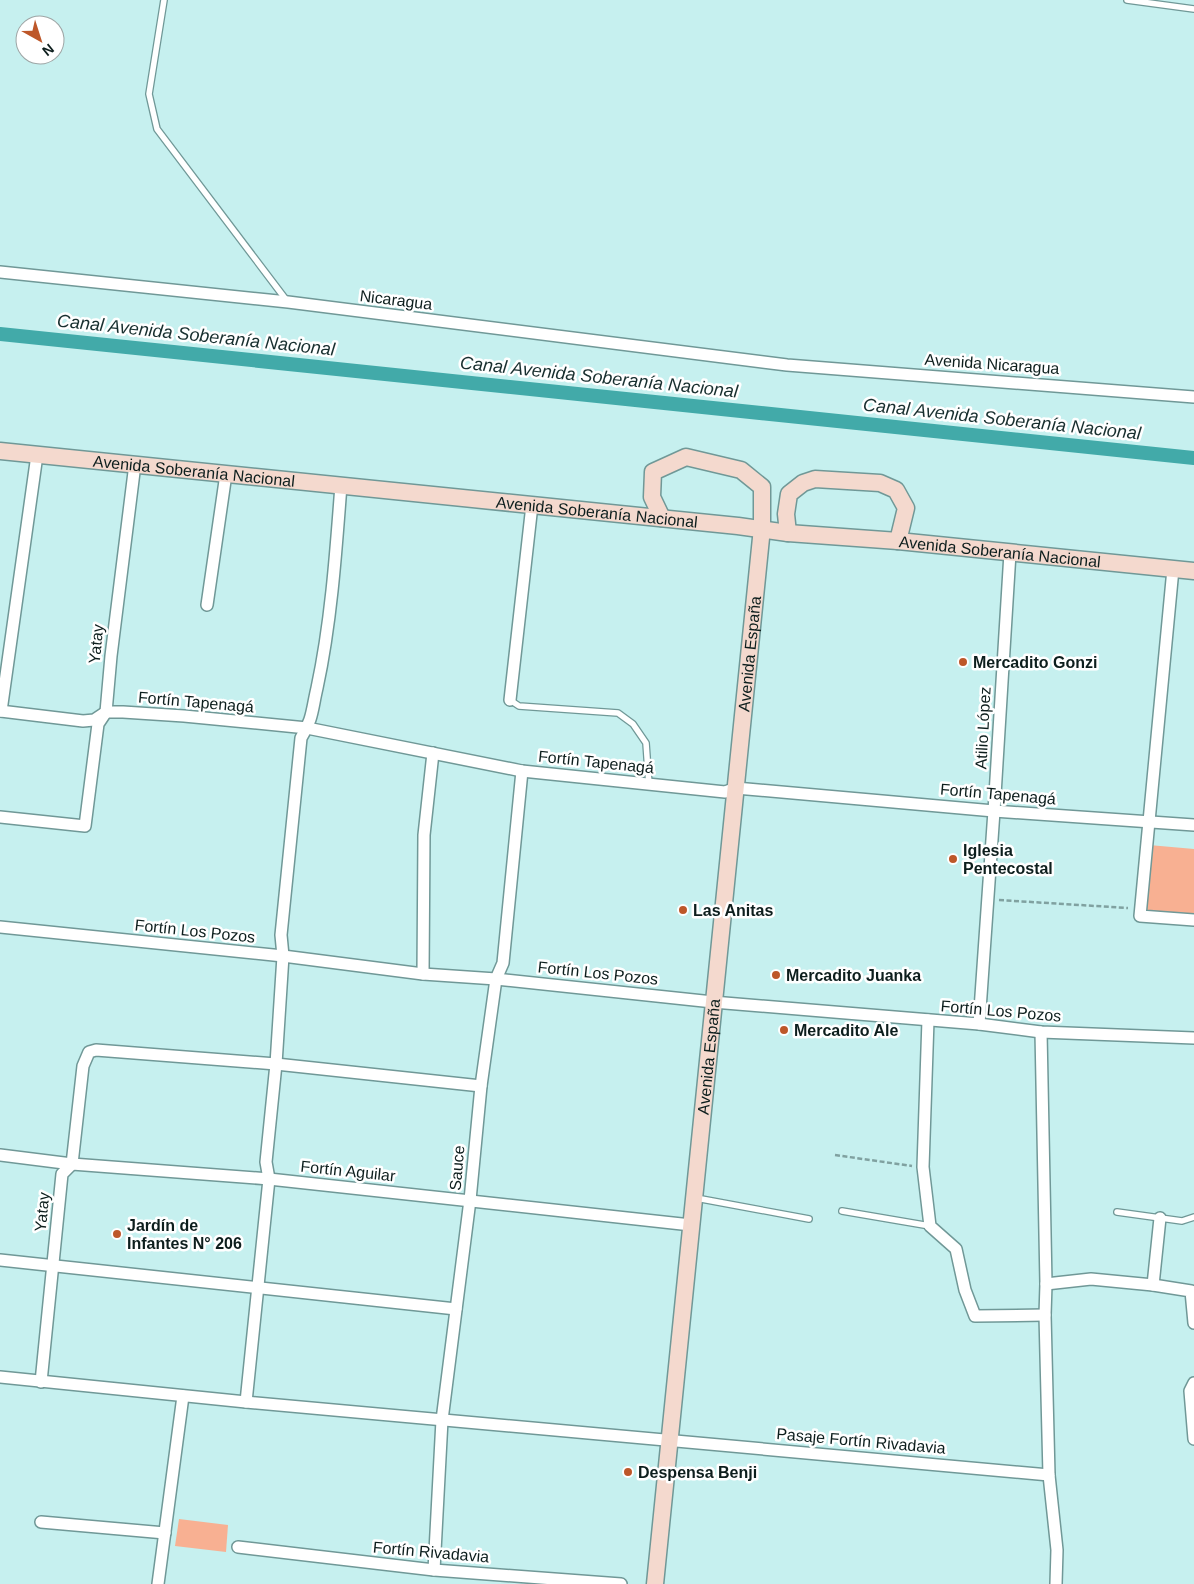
<svg xmlns="http://www.w3.org/2000/svg" width="1194" height="1584" font-family="Arial,sans-serif">
	<style>
		.park { fill: #f8b092 }
		.lines { fill: none; stroke-linecap: round; stroke-linejoin: round }
		.canal { stroke: #42aaa9; stroke-width: 14 }
		.lane-casing { stroke: #709897; stroke-width: 8 }
		.street-casing { stroke: #709897; stroke-width: 14 }
		.secondary-casing { stroke: #709897; stroke-width: 19 }
		.path { stroke: #80a1a0; stroke-width: 2.5; stroke-dasharray: 5 2.5; stroke-linecap: butt }
		.lane { stroke: #fff; stroke-width: 5.5 }
		.street { stroke: #fff; stroke-width: 11 }
		.secondary { stroke: #f4d9ce; stroke-width: 16 }
		.poi-dot { fill: #bd5729; stroke: #fff; stroke-width: 2 }
		.labels { text-anchor: middle; dominant-baseline: central; stroke-width: 5; stroke-linejoin: round; paint-order: stroke }
		.street-label { font-size: 16px; fill: #0d1e1d; stroke: #fff }
		.poi-label { font-size: 16px; font-weight: bold; fill: #0d1e1d; stroke: #fff; text-anchor: start }
		.water-label { font-size: 18px; font-style: italic; fill: #182f2f; stroke: #fff }
	</style>
	<rect width="100%" height="100%" fill="#c6f0ef"/>
	<g class="park">
		<path d="M1149,845L1194,849V915L1144,912Z"/>
		<path d="M179,1519L228,1525L226,1552L175,1546Z"/>
	</g>
	<g class="lines">
		<path class="canal" d="M0,334L1194,458"/>
		<defs>
			<g id="lane">
				<path d="M164,0L149,94L157,129L287,301"/>
				<path d="M1127,0L1194,9"/>
				<path d="M510,700L519,706L618,713L633,724L646,743L649,785"/>
				<path d="M696,1198L809,1219"/>
				<path d="M842,1211L930,1226"/>
				<path d="M1117,1212L1182,1221L1194,1217"/>
			</g>
			<g id="street">
				<path d="M0,272L288,302L787,365L1194,397"/>
				<path d="M1173,569L1140,916L1194,920"/>
				<path d="M207,605L226,474"/>
				<path d="M510,700L532,505"/>
				<path d="M0,711L83,721L94,720L106,712H123L184,716L307,728L522,771L725,792L736,788L994,811L1194,825"/>
				<path d="M1,711L37,455"/>
				<path d="M0,817L85,826L98,724L106,712L111,656L135,464"/>
				<path d="M0,927L283,956L423,974L496,979L713,1002L979,1024L1041,1032L1194,1038"/>
				<path d="M423,974L424,835L433,753"/>
				<path d="M928,1020L923,1167L930,1226L956,1249L965,1290L975,1316L1045,1315"/>
				<path d="M979,1024L994,811L1010,553"/>
				<path d="M1041,1032L1046,1284L1045,1315L1049,1475L1057,1550L1056,1584"/>
				<path d="M0,1155L72,1164L269,1179L691,1225"/>
				<path d="M0,1260L456,1309"/>
				<path d="M1046,1284L1091,1279L1153,1285L1191,1291L1194,1323"/>
				<path d="M1153,1285L1160,1218"/>
				<path d="M0,1377L246,1402L1049,1475"/>
				<path d="M41,1382L62,1174L72,1164L83,1066L89,1052L96,1050L276,1064L481,1086"/>
				<path d="M1194,1383L1190,1391L1194,1439"/>
				<path d="M246,1402L269,1179L266,1162L276,1064L283,956L281,935L301,738C313,719 312,709 317,688C331,623 336,552 341,485"/>
				<path d="M41,1522L165,1533"/>
				<path d="M238,1547L434,1570L621,1584"/>
				<path d="M434,1570L442,1420L470,1200L481,1086L496,979L503,963L522,771"/>
				<path d="M158,1584L183,1396"/>
			</g>
			<g id="secondary">
				<path id="s1" d="M0,451L738,526L788,533L898,541L1194,571"/>
				<path d="M788,533L786,514L789,494L803,483L815,479L880,483L896,490L906,508L898,541"/>
				<path id="s2" d="M655,1584L762,528V487L741,470L686,457L653,472L652,497L662,518"/>
			</g>
		</defs>
		<use href="#lane" class="lane-casing"/>
		<use href="#street" class="street-casing"/>
		<use href="#secondary" class="secondary-casing"/>
		<g class="path">
			<path d="M999,900L1128,908"/>
			<path d="M835,1155L912,1166"/>
		</g>
		<use href="#lane" class="lane"/>
		<use href="#street" class="street"/>
		<use href="#secondary" class="secondary"/>
	</g>
	<g class="poi-dot">
		<circle cx="963" cy="662" r="5"/>
		<circle cx="953" cy="859" r="5"/>
		<circle cx="683" cy="910" r="5"/>
		<circle cx="776" cy="975" r="5"/>
		<circle cx="784" cy="1030" r="5"/>
		<circle cx="117" cy="1234" r="5"/>
		<circle cx="628" cy="1472" r="5"/>
	</g>
	<g class="labels">
		<g class="street-label">
			<text transform="translate(396 300) rotate(7)">Nicaragua</text>
			<text transform="translate(992 364) rotate(4)">Avenida Nicaragua</text>
			<text stroke="none"><textPath href="#s1" startOffset="195">Avenida Soberanía Nacional</textPath></text>
			<text stroke="none"><textPath href="#s1" startOffset="600">Avenida Soberanía Nacional</textPath></text>
			<text stroke="none"><textPath href="#s1" startOffset="1005">Avenida Soberanía Nacional</textPath></text>
			<text transform="translate(96 644) rotate(-84)">Yatay</text>
			<text stroke="none"><textPath href="#s2" startOffset="935">Avenida España</textPath></text>
			<text transform="translate(196 702) rotate(5)">Fortín Tapenagá</text>
			<text transform="translate(983 728) rotate(-87)">Atilio López</text>
			<text transform="translate(596 762) rotate(6)">Fortín Tapenagá</text>
			<text transform="translate(998 794) rotate(5)">Fortín Tapenagá</text>
			<text transform="translate(195 931) rotate(6)">Fortín Los Pozos</text>
			<text transform="translate(598 973) rotate(6)">Fortín Los Pozos</text>
			<text transform="translate(1001 1011) rotate(5)">Fortín Los Pozos</text>
			<text stroke="none"><textPath href="#s2" startOffset="530">Avenida España</textPath></text>
			<text transform="translate(457 1168) rotate(-85)">Sauce</text>
			<text transform="translate(348 1171) rotate(6)">Fortín Aguilar</text>
			<text transform="translate(42 1212) rotate(-84)">Yatay</text>
			<text transform="translate(861 1441) rotate(5)">Pasaje Fortín Rivadavia</text>
			<text transform="translate(431 1552) rotate(5)">Fortín Rivadavia</text>
		</g>
		<g class="poi-label">
			<text x="973" y="662">Mercadito Gonzi</text>
			<text x="963" y="850">Iglesia<tspan x="963" dy="18">Pentecostal</tspan></text>
			<text x="693" y="910">Las Anitas</text>
			<text x="786" y="975">Mercadito Juanka</text>
			<text x="794" y="1030">Mercadito Ale</text>
			<text x="127" y="1225">Jardín de<tspan x="127" dy="18">Infantes N° 206</tspan></text>
			<text x="638" y="1472">Despensa Benji</text>
		</g>
		<g class="water-label">
			<text transform="translate(196 335) rotate(6)">Canal Avenida Soberanía Nacional</text>
			<text transform="translate(599 377) rotate(6)">Canal Avenida Soberanía Nacional</text>
			<text transform="translate(1002 419) rotate(6)">Canal Avenida Soberanía Nacional</text>
		</g>
	</g>
	<g transform="translate(40 40) rotate(141)"><circle r="24" fill="#ffffff" stroke="#9ea5a5"/>
	<path d="M0-4L9 19L0 12L-9 19Z" fill="#bd5729"/>
	<text y="-8" font-size="14" font-weight="bold" text-anchor="middle" fill="#0d1e1d">N</text>
	</g>
</svg>
